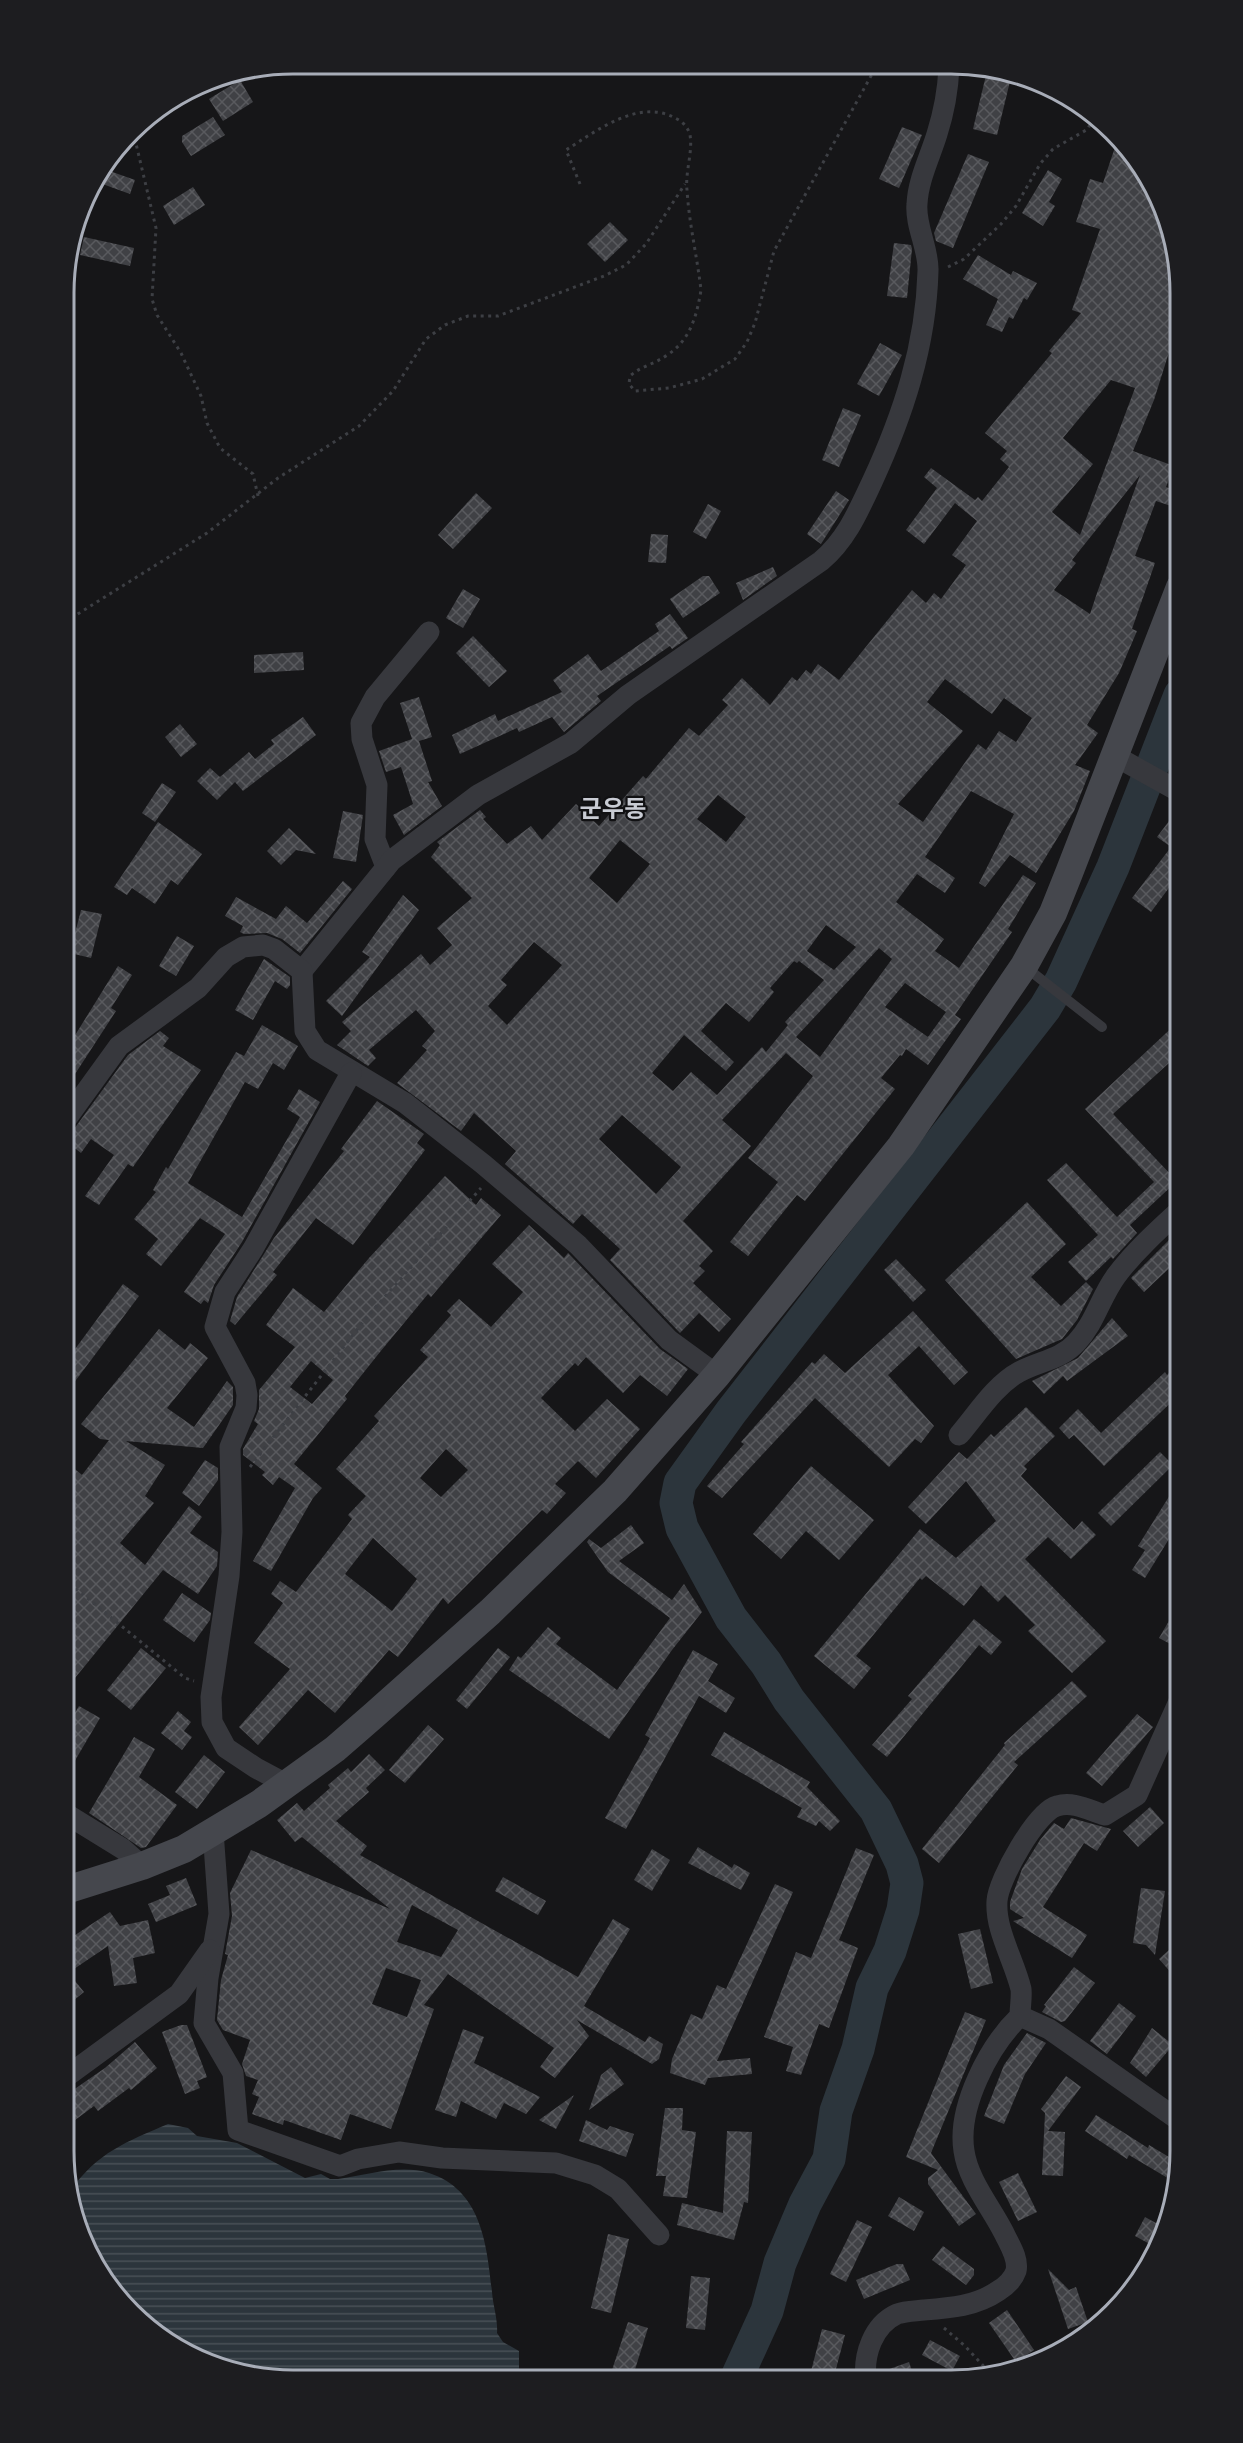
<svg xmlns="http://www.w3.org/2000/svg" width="1243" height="2443" font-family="'Fira Sans Condensed','Noto Sans KR',sans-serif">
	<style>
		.water { fill: url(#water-rules) }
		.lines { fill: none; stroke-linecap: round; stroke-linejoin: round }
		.river { stroke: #2c353c; stroke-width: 33 }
		.building { fill: url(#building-cross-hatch); fill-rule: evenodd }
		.path { stroke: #3d3f44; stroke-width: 3; stroke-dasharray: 3 4.5; stroke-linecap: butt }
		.lane { stroke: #37383d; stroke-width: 10 }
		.street { stroke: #37383d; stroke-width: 21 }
		.secondary { stroke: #45474d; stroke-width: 28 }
		.labels { text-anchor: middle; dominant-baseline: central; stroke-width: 4.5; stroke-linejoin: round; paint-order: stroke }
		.quarter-label { font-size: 24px; font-weight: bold; fill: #c9ccd4; stroke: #111113 }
		.rim { fill: none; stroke: #a8adb8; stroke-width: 3 }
	</style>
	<defs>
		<pattern id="water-rules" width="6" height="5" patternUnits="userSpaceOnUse" patternTransform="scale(1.5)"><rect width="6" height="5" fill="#2c353c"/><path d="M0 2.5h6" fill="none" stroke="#485056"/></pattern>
		<pattern id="building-cross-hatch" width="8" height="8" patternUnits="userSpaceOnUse" patternTransform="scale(1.5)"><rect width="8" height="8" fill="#404145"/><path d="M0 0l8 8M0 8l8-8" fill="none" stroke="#595a5e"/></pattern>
	</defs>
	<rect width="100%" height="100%" fill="#161618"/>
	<path class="water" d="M168,2124L188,2128L197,2136L237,2143L305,2178L321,2174L330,2179H338C367,2175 400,2164 429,2173C482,2190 487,2246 492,2292C493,2306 498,2319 497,2333L503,2342L519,2351V2379L262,2378L204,2362L142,2323L102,2278L75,2224L70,2191C98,2152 126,2142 168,2124Z"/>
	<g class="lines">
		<path class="river" d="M736,2379L767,2311L780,2263L805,2204L829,2159L836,2111L858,2049L872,1988L890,1951L903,1910L907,1883L902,1864L876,1810L789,1700L766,1663L731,1618L682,1528L676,1503L680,1483L731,1412L1045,1008L1061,981L1113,867L1180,695"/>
	</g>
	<g class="building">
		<path d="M988,67L1012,73L997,135L973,129Z"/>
		<path d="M240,80L253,102L223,121L209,99Z"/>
		<path d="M213,117L225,135L191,156L182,142V136Z"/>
		<path d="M902,127L922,135L899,188L879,179Z"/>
		<path d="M1118,138L1141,165L1168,219L1180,293V312L1176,330L1154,400L1133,451L1174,466L1166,487L1180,492V509L1156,501L1135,556L1155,563L1132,629L1137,631L1119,673L1087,725L1098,733L1075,765L1090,771L1074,811L1036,873L1010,855L985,887L979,883L1014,814L971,791L925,857L955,878L945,893L917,874L896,902L944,939L935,951L959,968L1023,875L1036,883L1008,929L1012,932L955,1015L961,1019L928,1065L906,1049L902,1056L900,1055L881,1078L895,1089L805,1201L797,1195L748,1256L730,1242L778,1182L748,1158L813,1076L786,1053L722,1120L751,1146L683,1221L713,1251L699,1266L705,1271L693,1283L731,1319L719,1332L699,1313L680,1333L610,1260L620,1249L582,1214L573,1224L505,1164L516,1151L474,1113L461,1131L397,1083L427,1050L422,1046L435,1031L416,1010L369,1050L376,1058L368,1066L337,1045L351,1031L342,1022L421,954L430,965L452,945L437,928L472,898L431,857L440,845L437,842L480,810L486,817L483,819L507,844L531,826L542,840L576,804L599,826L643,776L646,779L689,728L699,736L728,705L722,700L742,678L770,705L792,677L797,681L806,670L811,674L818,664L839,680L912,590L926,603L934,593L941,599L966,565L952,555L977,521L955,503L924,544L906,530L937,488L924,477L931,468L975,500L978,497L982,501L1009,467L1000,459L1007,451L985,433L1052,353L1049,351L1081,313L1072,310L1100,229L1076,222L1090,179L1103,183ZM1111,380L1135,388L1080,535L1052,512L1093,464L1063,438ZM1140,475L1097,593L1090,614L1054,590L1076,563L1072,560ZM945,679L992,714L1004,698L1032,718L1016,742L999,731L986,750L978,744L923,822L898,804L963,731L927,702ZM718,795L746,817L726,842L697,819ZM620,840L650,864L617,903L589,878ZM826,925L856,947L834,970L807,951ZM534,942L562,965L507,1025L488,1006L507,985L501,980ZM879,948L892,959L820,1057L796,1037ZM794,961L797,963L799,961L824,980L785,1022L788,1025L766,1052L762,1047L717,1095L691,1072L673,1091L652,1073L684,1035L726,1071L734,1062L701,1031L726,1003L749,1022L774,992L770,988ZM905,983L946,1012L928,1037L885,1007ZM622,1115L681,1167L656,1194L599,1139Z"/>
		<path d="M968,154L989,162L953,248L936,241L934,233Z"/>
		<path d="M104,169L135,180L130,194L97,182Z"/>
		<path d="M1048,170L1062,179L1049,202L1055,206L1043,226L1022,213Z"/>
		<path d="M193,187L205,205L174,225L163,206Z"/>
		<path d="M610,222L628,240L605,262L587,244Z"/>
		<path d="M84,237L134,248L130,266L80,255Z"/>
		<path d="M894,243L911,245L912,249L907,298L887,296Z"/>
		<path d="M978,255L1011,275L1013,271L1037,283L1027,300L1024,298L1013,319L1009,317L1002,332L986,325L998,299L963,279Z"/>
		<path d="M880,343L902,355L879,396L857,384Z"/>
		<path d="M843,408L861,415L839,467L822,460Z"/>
		<path d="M836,491L849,500L821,544L807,534Z"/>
		<path d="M476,493L492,508L453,549L438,535Z"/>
		<path d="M708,504L721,511L706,539L693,532Z"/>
		<path d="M651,534L668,535L666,563L648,562Z"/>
		<path d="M773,567L777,576L743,600L736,583Z"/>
		<path d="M703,576H709L720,593L683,618L670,599Z"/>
		<path d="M463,589L480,599L463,628L446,618Z"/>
		<path d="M670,614L688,638L672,649L670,646L597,696L601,701L564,732L552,717L519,732L517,728L460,754L452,735L495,714L498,721L562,692L553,680L588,654L601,671L659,631L655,624Z"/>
		<path d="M473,636L507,671L489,687L456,653Z"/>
		<path d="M303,652L304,670L254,673V655Z"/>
		<path d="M419,697L432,737L419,741L432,781L428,782L442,806L404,835L393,815L413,804L401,767L386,772L379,751L412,739L400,703Z"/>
		<path d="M303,717L316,735L243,791L235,782L217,800L197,781L210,768L220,777L249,752L255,759L274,744L271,740Z"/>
		<path d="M180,724L197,744L181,757L165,737Z"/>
		<path d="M162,783L176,792L155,822L142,813Z"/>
		<path d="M343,811L363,815L356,862L333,858Z"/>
		<path d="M1169,821L1180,828V873L1151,912L1132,898L1171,847L1157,837Z"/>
		<path d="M158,822L202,854L178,885L171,880L155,904L132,888L127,895L114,887Z"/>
		<path d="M289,828L316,854L296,850L281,865L267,851Z"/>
		<path d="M343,881L352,889L300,953L282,939L267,933L244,934L240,932L243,926L225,916L236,897L276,919L286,906L307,923Z"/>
		<path d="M403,895L419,910L342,1016L326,1001L370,957L362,952Z"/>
		<path d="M81,910L102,914L91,958L70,953Z"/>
		<path d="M177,936L194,946L176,976L159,966Z"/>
		<path d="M264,959L290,977V985L287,989L275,981L253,1020L235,1010Z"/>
		<path d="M118,966L132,975L111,1008L116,1011L64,1091V1053Z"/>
		<path d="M1180,1020V1053L1113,1114L1177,1181L1130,1225L1137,1233L1113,1259L1111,1257L1086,1281L1068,1262L1098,1235L1047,1180L1066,1163L1117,1217L1154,1182L1085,1109Z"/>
		<path d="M262,1025L298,1046L284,1070L273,1063L258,1089L245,1082L188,1183L242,1217L300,1117L287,1109L299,1089L320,1102L242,1242L214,1285L208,1303L204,1300L201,1304L184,1292L225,1234L200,1218L161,1266L146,1254L158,1239L134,1219L156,1192L153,1190L166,1167L168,1169L236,1052L244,1056Z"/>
		<path d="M160,1031L169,1038L163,1046L201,1070L133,1167L128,1164L99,1205L85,1196L114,1155L91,1139L81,1153L64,1140V1136L74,1129L128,1055Z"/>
		<path d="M377,1101L424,1134L417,1143L425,1150L353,1245L316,1218L273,1272L277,1275L235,1325L230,1321L237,1297L274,1238L344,1151L341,1149Z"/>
		<path d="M445,1176L476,1205L481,1198L501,1215L431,1297L428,1294L380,1352L345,1396L347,1399L294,1464L322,1488L313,1498L271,1571L253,1561L295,1488L279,1477L273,1485L262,1475L265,1472L243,1455V1449L258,1424L254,1421L259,1409V1390L295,1347L266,1325L293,1288L324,1312L369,1258ZM311,1361L333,1380L312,1404L290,1387Z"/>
		<path d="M1027,1202L1066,1244L1031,1277L1061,1306L1086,1282L1093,1289L1077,1320L1062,1339L1016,1359L945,1280Z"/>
		<path d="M529,1225L564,1258L568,1253L660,1349L688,1369L667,1396L640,1375L623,1393L586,1357L578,1366L575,1363L541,1398L575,1431L607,1399L640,1429L596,1478L578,1461L555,1484L566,1493L547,1514L542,1510L448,1604L443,1598L398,1657L389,1650L335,1713L308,1690L258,1745L239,1727L290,1669L254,1643L283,1603L271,1594L280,1581L296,1592L352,1519L348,1515L366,1496L336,1469L379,1421L374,1416L428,1357L420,1350L451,1315L447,1311L459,1299L491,1327L523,1292L492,1264ZM446,1449L468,1470L441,1497L420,1478ZM373,1538L417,1579L392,1611L345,1574Z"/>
		<path d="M1180,1229V1258L1144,1292L1131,1278Z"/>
		<path d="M896,1259L926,1290L913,1302L884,1270Z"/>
		<path d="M123,1284L139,1296L64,1396V1364Z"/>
		<path d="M913,1311L968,1372L954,1385L919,1346L888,1375L934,1426L921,1443L915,1439L889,1467L815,1398L722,1498L707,1486L744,1444L741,1442L812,1362L815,1364L824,1354L845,1373Z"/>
		<path d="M1112,1318L1128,1336L1067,1381L1063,1376L1044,1394L1032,1381L1078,1358Z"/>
		<path d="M159,1329L185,1350L190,1343L208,1358L167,1408L194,1427L227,1381L233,1387V1405L203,1448L126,1441L165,1465L145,1496L154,1503L120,1543L145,1565L189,1506L202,1517L190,1533L218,1552L217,1566L198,1594L163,1570L75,1678L63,1668L64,1460L82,1475L109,1440L100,1439L81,1424Z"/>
		<path d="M1180,1362V1394L1104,1466L1074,1435L1069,1439L1059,1428L1078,1409L1101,1433L1165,1372L1167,1375Z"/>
		<path d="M1026,1407L1055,1436L1024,1466L1027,1469L1021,1476L1074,1530L1082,1521L1096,1535L1071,1559L1048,1537L1025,1559L1106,1641L1072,1673L1028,1631L1035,1625L1005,1595L998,1602L981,1585L964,1606L926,1576L922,1580L920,1578L856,1656L871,1668L854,1689L814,1656L920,1529L956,1558L996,1521L966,1481L926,1524L908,1507L959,1452L967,1459L991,1434L994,1437Z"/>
		<path d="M1160,1452L1173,1465L1111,1526L1098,1513Z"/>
		<path d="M205,1460L218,1468V1480L199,1506L182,1493Z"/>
		<path d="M811,1466L874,1520L839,1560L806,1531L781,1559L753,1534Z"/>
		<path d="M1180,1479V1521L1145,1578L1132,1570L1145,1550L1138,1546Z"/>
		<path d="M631,1525L644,1543L619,1561L672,1600L684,1584L702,1612L672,1650L609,1739L509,1670L518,1656L521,1658L548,1627L561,1638L556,1644L617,1690L670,1618L608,1572L587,1542L589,1539L601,1548Z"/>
		<path d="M182,1593L211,1613L210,1620L194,1642L163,1620Z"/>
		<path d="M1180,1602V1637L1174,1646L1159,1638Z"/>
		<path d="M974,1619L1002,1642L991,1655L979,1645L887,1757L872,1745L912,1699L908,1696Z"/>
		<path d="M141,1648L166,1668L131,1710L107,1690Z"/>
		<path d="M498,1648L510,1657L467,1709L456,1700Z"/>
		<path d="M693,1650L718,1664L708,1681L735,1698L726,1713L699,1696L626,1829L605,1818L650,1738L645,1735Z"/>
		<path d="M1072,1681L1087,1696L1014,1762L1018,1765L939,1863L922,1849L1005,1745L1004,1743Z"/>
		<path d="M79,1706L100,1718L63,1781V1733Z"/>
		<path d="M178,1711L191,1722L184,1731L192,1737L182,1750L161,1733Z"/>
		<path d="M1137,1714L1153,1727L1102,1786L1086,1773Z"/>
		<path d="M428,1725L444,1739L405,1783L389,1770Z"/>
		<path d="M724,1732L810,1782L807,1787L840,1821L830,1831L819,1821L816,1826L797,1817L802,1808L711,1755Z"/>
		<path d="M134,1737L155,1749L139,1777L177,1805L146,1847L141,1848L89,1813Z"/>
		<path d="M369,1754L385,1770L366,1788L369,1792L336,1821L367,1846L360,1855L578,1977L613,1919L630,1929L584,2006L645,2042L649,2036L663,2044L659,2059L652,2064L577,2020L589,2036L555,2078L540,2067L554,2048L448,1974L424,2005L434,2009L391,2129L350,2114L341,2140L284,2120L283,2125L252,2114L259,2097L252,2094L258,2080L246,2076L242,2064L250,2040L223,2030L217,2020L221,1980L228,1955L225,1954L232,1916L230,1893L251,1850L390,1909L302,1837L295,1842L277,1820L297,1803L304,1811L330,1788L328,1785L348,1768L351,1772ZM412,1905L458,1930L441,1957L397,1942ZM386,1968L421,1980L407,2017L372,2004Z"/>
		<path d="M204,1755L225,1772L197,1809L175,1792Z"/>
		<path d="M1150,1807L1164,1823L1138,1847L1123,1831Z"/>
		<path d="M1071,1818L1111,1829L1097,1851L1084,1843L1043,1907L1087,1935L1072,1958L1013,1921L1024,1918L1010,1909V1902L1022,1869L1040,1840L1054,1823L1064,1829Z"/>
		<path d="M698,1847L732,1868L734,1864L750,1873L741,1890L688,1863Z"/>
		<path d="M856,1848L874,1855L839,1940L858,1948L829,2028L819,2024L801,2075L786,2071L793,2047L764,2037L796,1952L811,1958Z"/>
		<path d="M652,1849L670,1860L652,1891L634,1880Z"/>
		<path d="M503,1877L546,1901L538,1915L495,1891Z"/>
		<path d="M186,1878L197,1905L156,1922L148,1904L170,1895L166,1886Z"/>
		<path d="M775,1884L793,1892L717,2061L750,2058L752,2074L708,2078L705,2085L670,2073L672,2059L691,2014L702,2019L717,1985L726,1989Z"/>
		<path d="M1141,1888L1165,1891L1155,1955L1146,1945L1133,1943Z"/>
		<path d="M110,1912L120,1926L148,1920L155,1953L133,1958L137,1983L114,1986L108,1946L74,1969L63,1956V1943Z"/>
		<path d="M980,1929L993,1983L971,1989L958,1934Z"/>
		<path d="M1180,1940V1983L1159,1959Z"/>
		<path d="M63,1966L84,1992L63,2009Z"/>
		<path d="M1074,1967L1095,1983L1065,2021L1061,2022L1042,2012L1046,2006L1044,2005Z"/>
		<path d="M1119,2003L1136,2016L1107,2054L1090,2041Z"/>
		<path d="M965,2012L986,2020L931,2153L976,2214L959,2226L928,2184V2178L938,2170L906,2157Z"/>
		<path d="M181,2025H187L207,2077L197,2081L200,2088L185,2094L162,2032Z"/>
		<path d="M1152,2028L1173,2045L1146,2077L1130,2063Z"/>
		<path d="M463,2029L484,2037L474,2063L540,2097L526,2114L504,2103L496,2119L461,2101L456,2117L435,2110Z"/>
		<path d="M1027,2033L1046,2043L1025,2074L1004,2124L984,2116L1004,2065Z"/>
		<path d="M135,2042L157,2068L131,2090L129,2088L98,2111L94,2106L63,2129V2097L105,2068Z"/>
		<path d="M611,2067L624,2084L589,2110L601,2075Z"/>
		<path d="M1066,2076L1081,2087L1048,2131L1065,2132L1063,2176L1042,2175L1045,2113L1041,2109Z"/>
		<path d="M574,2095L556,2129L539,2120Z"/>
		<path d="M665,2108H683L682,2130L696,2132L687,2198L663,2196L666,2176H656Z"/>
		<path d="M1096,2115L1148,2148L1149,2145L1179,2163L1176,2183L1129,2155L1127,2159L1085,2131Z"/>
		<path d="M586,2120L607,2130L610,2126L634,2134L626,2157L579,2141Z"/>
		<path d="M727,2131L752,2132L748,2203L744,2202L734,2240L677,2225L682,2203L723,2213Z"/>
		<path d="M1018,2173L1037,2212L1018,2221L999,2182Z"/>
		<path d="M899,2197L924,2212L914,2231L888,2216Z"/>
		<path d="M1145,2217L1165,2228L1157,2248L1135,2236Z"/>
		<path d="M857,2220L872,2227L846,2282L830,2274Z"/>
		<path d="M608,2234L629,2239L611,2313L591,2308Z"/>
		<path d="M943,2246L974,2269V2275L966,2285L932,2260Z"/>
		<path d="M897,2264H903L910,2280L864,2299L856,2280Z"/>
		<path d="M1048,2269L1069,2290L1076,2287L1088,2322L1068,2329Z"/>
		<path d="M691,2276L710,2278L705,2330L686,2328Z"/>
		<path d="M1007,2310L1034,2350L1016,2362L989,2323Z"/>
		<path d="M628,2322L648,2328L632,2379H609Z"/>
		<path d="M822,2329L845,2335L833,2380L810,2375Z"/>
		<path d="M930,2340L960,2356L952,2371L922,2355Z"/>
		<path d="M909,2362L915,2380H879L878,2373Z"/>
	</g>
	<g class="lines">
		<g class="path">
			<path d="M133,131L156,228L152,299L157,315L181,353L201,396L207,423L220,448L253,474L258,496"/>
			<path d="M580,184L566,150C596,131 639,98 675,118C682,121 688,127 690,135C693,152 685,172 687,190C689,223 697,256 701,290C697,315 690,341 667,355C655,364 641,366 630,376L629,384L635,391L669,388L702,379L735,359L747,342L755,323L774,251L876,67"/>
			<path d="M948,267L964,259L1001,224L1016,206L1040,164L1053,149L1088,129L1094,115"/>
			<path d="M65,622L207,533L278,478L359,426L393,391L426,339L445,325L468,316H498L604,276L626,265L646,244L685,184"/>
			<path d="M250,1467L367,1317L481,1188"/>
			<path d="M64,1579L185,1678L194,1681"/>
			<path d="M1170,1895L1172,1874L1180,1863"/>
			<path d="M944,2328L965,2346L990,2373"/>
		</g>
		<path class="lane" d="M1024,966L1102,1027"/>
		<g class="street">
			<path d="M1115,756L1180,792"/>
			<path d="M386,867L375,839L377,785L362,739L361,723L375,697L429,632"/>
			<path d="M302,971L392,860L478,795L571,743L628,695L821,561C846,540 858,512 872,482C903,415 926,346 928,271C929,249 915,226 917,204C918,180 930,157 937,134C944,112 948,90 949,67"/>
			<path d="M64,1122L119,1046L198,988L226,957L243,947L263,945L274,949L302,971L305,1031L317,1050L405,1103L483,1164L578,1245L669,1340L717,1375"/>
			<path d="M959,1435C977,1414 995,1385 1019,1372C1039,1361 1060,1360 1076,1343C1095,1323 1100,1298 1116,1276C1134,1252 1158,1230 1180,1210"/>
			<path d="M286,1784L256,1768L226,1748L212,1722L211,1697L229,1576L232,1532L230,1447L246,1408L247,1395L245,1383L215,1327L225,1292L253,1249L351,1073"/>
			<path d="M63,1812L123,1849L142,1866"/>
			<path d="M213,1831L219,1914L208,1978L204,2023L233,2073L238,2130L340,2166L358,2159L399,2152L442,2158L556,2163L595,2175L618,2189L659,2235"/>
			<path d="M1020,2016L1049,2029L1177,2119"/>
			<path d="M63,2079L179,1994L210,1950"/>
			<path d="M866,2380C863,2355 873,2325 897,2314C905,2311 916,2311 924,2310C951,2308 976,2306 998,2291C1006,2286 1013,2280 1016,2271C1019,2258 1009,2244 1004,2233C991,2207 968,2180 964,2151C957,2107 989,2046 1020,2016C1020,2007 1022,1997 1021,1989C1014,1960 995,1930 997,1901C998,1880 1037,1811 1057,1806C1073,1801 1089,1810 1105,1815L1137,1795L1180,1699"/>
		</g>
		<path class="secondary" d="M63,1891L142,1866L184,1849L259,1804L335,1749L373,1716L490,1612L615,1491L717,1375L901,1146L1024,966L1053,913L1069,873L1180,587"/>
	</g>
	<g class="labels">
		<g class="quarter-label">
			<text x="613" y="809">군우동</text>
		</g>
	</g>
	<path d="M0 0H1243V2443H0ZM293 74H951A219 219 0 0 1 1170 293V2151A219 219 0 0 1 951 2370H293A219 219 0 0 1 74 2151V293A219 219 0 0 1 293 74Z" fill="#1d1d20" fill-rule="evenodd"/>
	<path class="rim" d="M293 74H951A219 219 0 0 1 1170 293V2151A219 219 0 0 1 951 2370H293A219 219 0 0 1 74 2151V293A219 219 0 0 1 293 74Z"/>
</svg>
